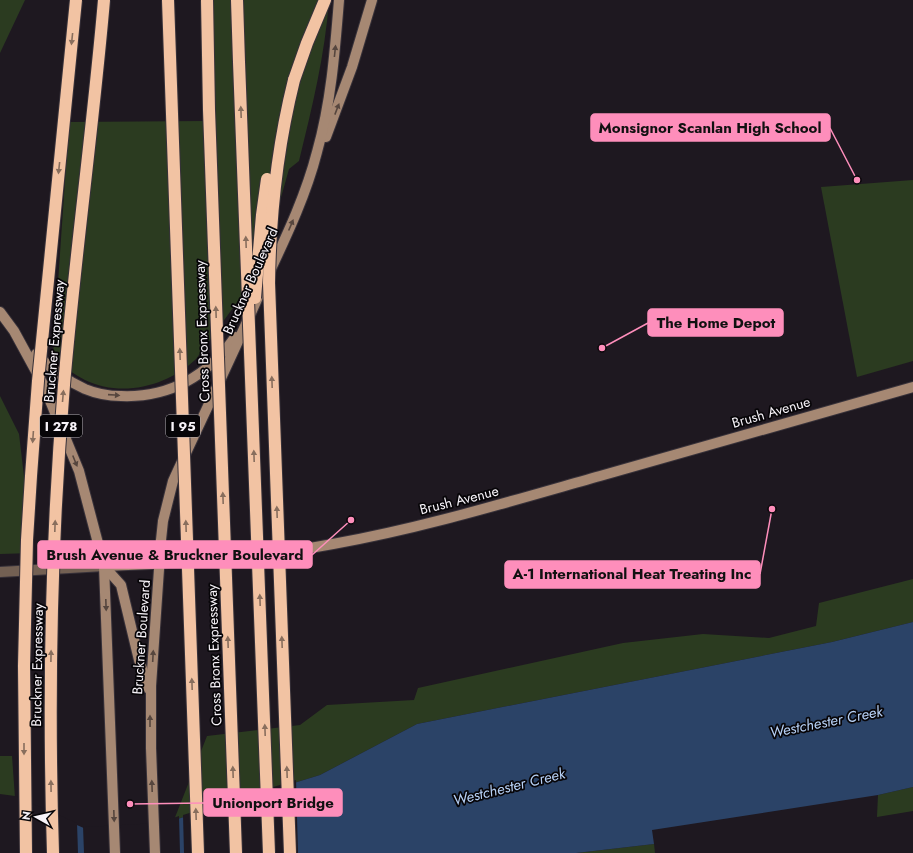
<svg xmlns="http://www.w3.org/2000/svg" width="913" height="853" font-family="Jost,sans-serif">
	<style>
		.green { fill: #2b3b20 }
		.water { fill: #2b4367 }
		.pier { fill: #1e1820 }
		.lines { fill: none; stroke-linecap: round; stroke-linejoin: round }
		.street-casing { stroke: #38323a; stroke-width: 12 }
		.secondary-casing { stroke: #38323a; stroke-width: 12 }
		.highway-casing { stroke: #38323a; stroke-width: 14 }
		.street { stroke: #736053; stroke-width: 10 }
		.secondary { stroke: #a68873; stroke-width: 10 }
		.highway { stroke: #f2c3a3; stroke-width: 12 }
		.highway-bridge-casing { stroke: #38323a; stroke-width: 14; stroke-linecap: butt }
		.highway-bridge { stroke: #f2c3a3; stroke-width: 12 }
		.oneway { fill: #886e5d }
		.oneway2 { fill: #56463e }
		.labels { text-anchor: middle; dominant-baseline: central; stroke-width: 3.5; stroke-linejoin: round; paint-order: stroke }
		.shield { fill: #070508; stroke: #afacb1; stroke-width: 1 }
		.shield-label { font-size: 13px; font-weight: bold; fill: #f7f3f9 }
		.street-label { font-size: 14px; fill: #f7f3f9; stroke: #070508 }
		.water-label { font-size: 15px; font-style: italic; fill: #b6d0f5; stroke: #070508 }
		.leader { fill: none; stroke: #fe8ebb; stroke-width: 1.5 }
		.callout-dot { fill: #fe8ebb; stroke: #070508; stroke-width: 1.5 }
		.callout { fill: #fe8ebb; stroke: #fe8ebb; stroke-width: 1.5 }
		.callout-label { font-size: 15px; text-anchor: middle; font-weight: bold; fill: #111 }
	</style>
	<rect width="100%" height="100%" fill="#1e1820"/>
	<g class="green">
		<path d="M0,0H25L0,53Z"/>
		<path d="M203,0H329C325,55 312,108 299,161L289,169L261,269L196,359C168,386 122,398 85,380C73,374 62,365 53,356L69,122L206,121Z"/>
		<path d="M913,180V361L857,377L821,187Z"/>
		<path d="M0,396L19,434L33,553L0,554Z"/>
		<path d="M913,579V622L832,642L417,724L320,775L174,820L207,736L300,725L327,705L414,700L418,688L623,643L703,634L769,638L816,626L819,603Z"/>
		<path d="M0,756H12L15,798L0,796Z"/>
		<path d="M913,787V811L877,817L878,795Z"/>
		<path d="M654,844L655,853H576Z"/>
	</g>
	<path class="water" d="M913,622V787L878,795L652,830L654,844L576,853H0L15,798L86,829L158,825L320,775L417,724L832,642Z"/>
	<g class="pier">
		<path d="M296,780L298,853H184L183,815Z"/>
		<path d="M0,794L15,796L77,823L78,853H0Z"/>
		<path d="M179,816L180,853H84L83,826L86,827L158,823Z"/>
	</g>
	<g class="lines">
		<defs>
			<path id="street" d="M0,572L104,566"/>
			<g id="secondary">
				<path d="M326,137L352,67L372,0"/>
				<path d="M0,312L14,331L44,386L79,471L104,566L115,853"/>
				<path d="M36,354C50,368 67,381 85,389C97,394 109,396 121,396C169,398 208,376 235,337"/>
				<path d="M104,566C181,564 257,558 333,544C423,528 511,501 600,476C704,446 808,416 913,387"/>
				<path d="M104,566L121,585L139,660L149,689"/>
				<path d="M155,853L151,748V686L161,540L163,521L173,481C203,416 234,352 263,286C283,243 305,199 317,152C331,103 335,51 339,0"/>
			</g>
			<path id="highway" d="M294,80L307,43L325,0"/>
		</defs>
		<use href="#street" class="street-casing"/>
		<use href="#secondary" class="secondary-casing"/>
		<use href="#highway" class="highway-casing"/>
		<use href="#street" class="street"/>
		<use href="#secondary" class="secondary"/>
		<use href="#highway" class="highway"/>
		<defs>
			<g id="highway-bridge">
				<path d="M168,0L198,853"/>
				<path d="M207,0L209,110L236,853"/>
				<path d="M237,0L239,62L269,853"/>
				<path d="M255,298L262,215L267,179"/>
				<path d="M26,853L24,666L27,540L31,476L38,381L76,0"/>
				<path d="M53,853C48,697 51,541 64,385C75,256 93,128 104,0"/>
				<path d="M290,853L269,283C270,213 277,148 294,80"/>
			</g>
		</defs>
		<use href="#highway-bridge" class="highway-bridge-casing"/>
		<use href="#highway-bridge" class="highway-bridge"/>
	</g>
	<defs><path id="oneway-solid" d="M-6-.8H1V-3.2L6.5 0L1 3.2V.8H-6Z"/></defs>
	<g class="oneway">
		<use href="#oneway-solid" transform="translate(72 39) rotate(96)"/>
		<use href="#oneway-solid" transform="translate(241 112) rotate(-92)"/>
		<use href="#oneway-solid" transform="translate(59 168) rotate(96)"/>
		<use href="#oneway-solid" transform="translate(246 242) rotate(-92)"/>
		<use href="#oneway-solid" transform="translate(216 312) rotate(-92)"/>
		<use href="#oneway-solid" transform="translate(180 354) rotate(-92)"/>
		<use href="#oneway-solid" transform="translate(272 382) rotate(-92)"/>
		<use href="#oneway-solid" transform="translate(63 396) rotate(-85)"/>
		<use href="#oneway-solid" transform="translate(33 437) rotate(94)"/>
		<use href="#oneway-solid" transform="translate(254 456) rotate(-92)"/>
		<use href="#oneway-solid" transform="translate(223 498) rotate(-92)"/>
		<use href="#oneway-solid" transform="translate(277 512) rotate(-92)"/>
		<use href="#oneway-solid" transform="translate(55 526) rotate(-88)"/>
		<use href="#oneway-solid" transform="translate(186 526) rotate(-92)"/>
		<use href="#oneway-solid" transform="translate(260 600) rotate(-92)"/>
		<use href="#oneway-solid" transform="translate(228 642) rotate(-92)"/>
		<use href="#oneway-solid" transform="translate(282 642) rotate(-92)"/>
		<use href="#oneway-solid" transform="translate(51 656) rotate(-89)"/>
		<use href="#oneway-solid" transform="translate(192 684) rotate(-92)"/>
		<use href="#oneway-solid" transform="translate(265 730) rotate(-92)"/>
		<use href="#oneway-solid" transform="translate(24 749) rotate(90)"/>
		<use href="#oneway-solid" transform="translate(233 772) rotate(-92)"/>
		<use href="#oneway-solid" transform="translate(287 772) rotate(-92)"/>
		<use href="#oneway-solid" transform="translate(51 786) rotate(-91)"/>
		<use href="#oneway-solid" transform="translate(196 814) rotate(-92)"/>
	</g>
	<g class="oneway2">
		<use href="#oneway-solid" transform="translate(335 51) rotate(-84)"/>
		<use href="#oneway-solid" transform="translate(337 109) rotate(-69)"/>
		<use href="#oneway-solid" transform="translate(291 225) rotate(-67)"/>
		<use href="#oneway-solid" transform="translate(114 395) rotate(4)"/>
		<use href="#oneway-solid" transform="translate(75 461) rotate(68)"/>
		<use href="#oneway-solid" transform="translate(106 605) rotate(88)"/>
		<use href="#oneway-solid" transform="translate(153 656) rotate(-87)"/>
		<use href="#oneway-solid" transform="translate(150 721) rotate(-90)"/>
		<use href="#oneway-solid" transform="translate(152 786) rotate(-92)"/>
		<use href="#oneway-solid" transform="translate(114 816) rotate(88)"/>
	</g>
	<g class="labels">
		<g class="shield">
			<rect x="40" y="415" width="42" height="22" rx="3"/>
			<rect x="166" y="415" width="34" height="22" rx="3"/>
		</g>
		<g class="shield-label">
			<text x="61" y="426">I 278</text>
			<text x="183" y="426">I 95</text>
		</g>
		<g class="street-label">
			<text transform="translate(250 281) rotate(-66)">Bruckner Boulevard</text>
			<text transform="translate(202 331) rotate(-92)">Cross Bronx Expressway</text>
			<text transform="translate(54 341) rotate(-85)">Bruckner Expressway</text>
			<text transform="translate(771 412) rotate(-16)">Brush Avenue</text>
			<text transform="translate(459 500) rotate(-14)">Brush Avenue</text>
			<text transform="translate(141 637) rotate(-86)">Bruckner Boulevard</text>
			<text transform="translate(214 655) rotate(-92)">Cross Bronx Expressway</text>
			<text transform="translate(37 665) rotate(-89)">Bruckner Expressway</text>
		</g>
		<g class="water-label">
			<text transform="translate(826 722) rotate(-11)">Westchester Creek</text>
			<text transform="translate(509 787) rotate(-14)">Westchester Creek</text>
		</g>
	</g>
	<path class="leader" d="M857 180L830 128M602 348L648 323M351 520L312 555M772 509L760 574M130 804L204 803"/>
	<g class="callout-dot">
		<circle cx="857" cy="180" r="4"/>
		<circle cx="602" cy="348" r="4"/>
		<circle cx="351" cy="520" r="4"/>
		<circle cx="772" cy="509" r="4"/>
		<circle cx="130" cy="804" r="4"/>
	</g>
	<g class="callout">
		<rect x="591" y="114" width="239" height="27" rx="4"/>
		<rect x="648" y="309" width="135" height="27" rx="4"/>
		<rect x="38" y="541" width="274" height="27" rx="4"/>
		<rect x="505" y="561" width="255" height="27" rx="4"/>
		<rect x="204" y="789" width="138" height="27" rx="4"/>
	</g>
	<g class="callout-label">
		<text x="710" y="133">Monsignor Scanlan High School</text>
		<text x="716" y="328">The Home Depot</text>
		<text x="175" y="560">Brush Avenue &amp; Bruckner Boulevard</text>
		<text x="632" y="579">A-1 International Heat Treating Inc</text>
		<text x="273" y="808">Unionport Bridge</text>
	</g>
	<g transform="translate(36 817) rotate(278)" stroke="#070508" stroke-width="3" paint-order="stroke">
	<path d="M0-3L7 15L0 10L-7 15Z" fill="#f7f3f9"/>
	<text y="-6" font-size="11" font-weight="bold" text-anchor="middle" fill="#f7f3f9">N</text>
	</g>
</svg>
